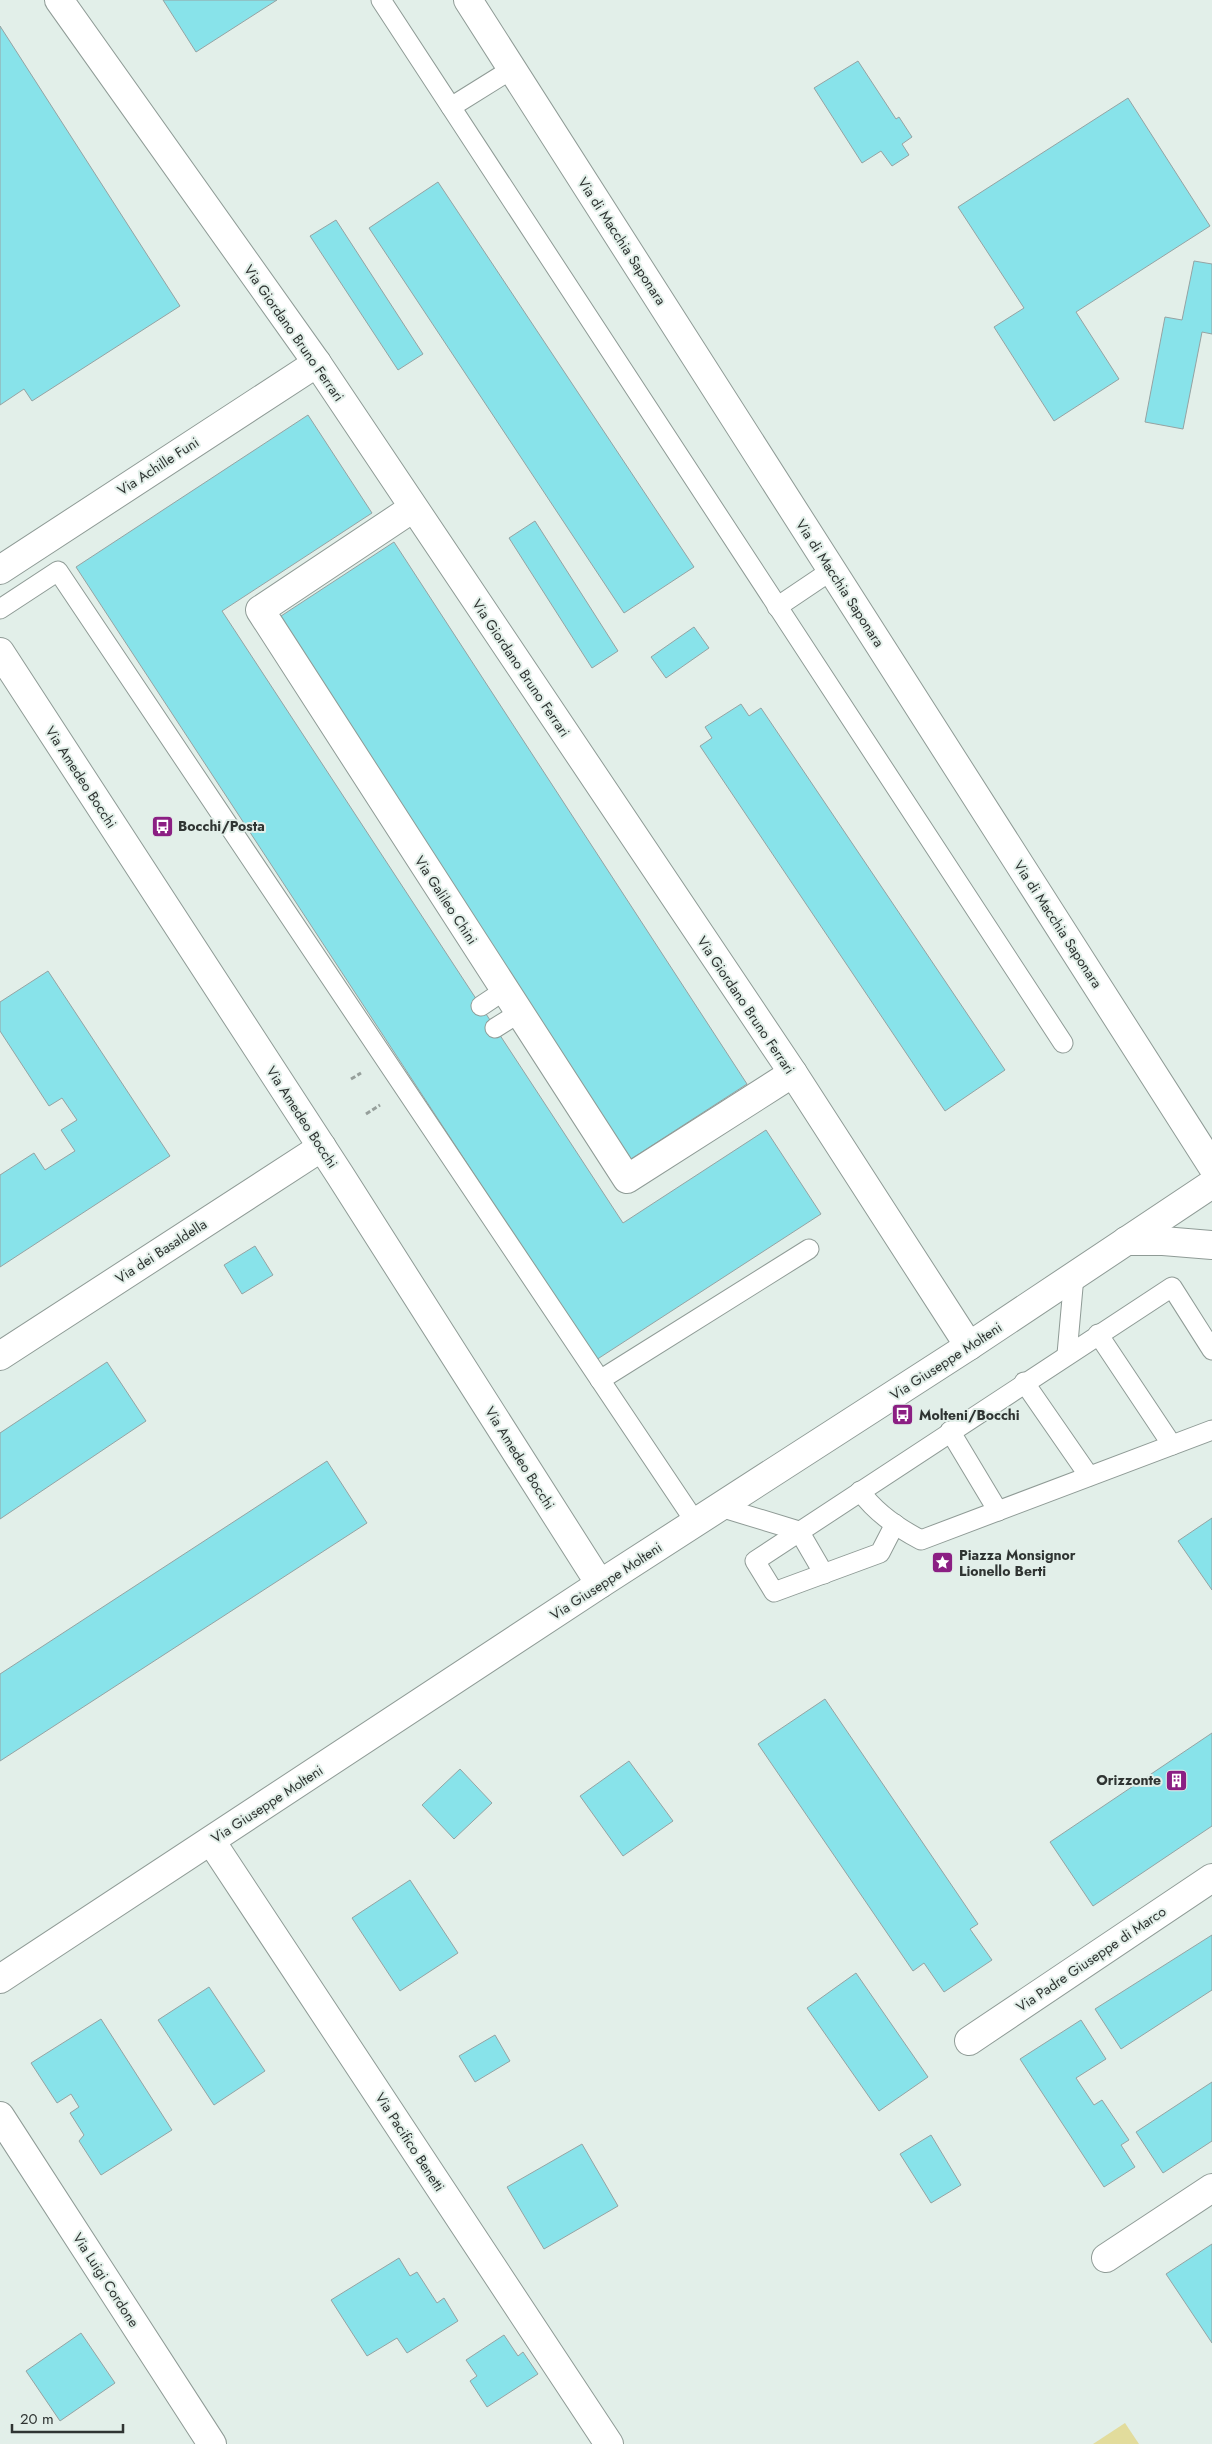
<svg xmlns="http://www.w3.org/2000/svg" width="1212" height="2444" font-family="Jost,sans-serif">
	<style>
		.green { fill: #e2dc9c }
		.building { fill: #88e3ea; stroke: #95a3a3 }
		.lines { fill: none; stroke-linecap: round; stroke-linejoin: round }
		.service-casing { stroke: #8f9b96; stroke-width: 21 }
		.minor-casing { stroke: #8f9b96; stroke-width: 30 }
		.tertiary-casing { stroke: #8f9b96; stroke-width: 30 }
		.path { stroke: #969f9b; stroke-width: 3; stroke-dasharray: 5 2.5; stroke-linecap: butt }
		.service { stroke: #fff; stroke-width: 19 }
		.minor { stroke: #fff; stroke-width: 28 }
		.tertiary { stroke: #fff; stroke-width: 28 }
		.labels { text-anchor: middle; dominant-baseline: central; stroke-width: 4; stroke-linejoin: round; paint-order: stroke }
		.street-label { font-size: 14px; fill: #2f3432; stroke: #e2efe9 }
		.poi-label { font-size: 14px; font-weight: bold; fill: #2f3432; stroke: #e2efe9; text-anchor: start }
	</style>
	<rect width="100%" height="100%" fill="#e2efe9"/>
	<path class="green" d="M1125,2423L1139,2444H1093Z"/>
	<g class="building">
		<path d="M163,0H277L196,52Z"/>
		<path d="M0,26L180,306L32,401L24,389L0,405Z"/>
		<path d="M858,61L896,119L899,117L912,137L902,144L909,155L892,166L881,151L862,163L814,88Z"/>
		<path d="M1128,98L1210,226L1076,312L1119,379L1054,421L994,327L1024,308L958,207Z"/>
		<path d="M438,182L694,567L624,613L369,228Z"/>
		<path d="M336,220L423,354L398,370L310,236Z"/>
		<path d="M1194,261L1212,264V334L1202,332L1183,429L1145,422L1165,317L1182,320Z"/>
		<path d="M308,415L372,513L222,611L623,1223L766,1130L821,1214L596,1360L76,567Z"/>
		<path d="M535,521L618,651L592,668L509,538Z"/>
		<path d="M394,542L747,1084L631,1159L278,618Z"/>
		<path d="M694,627L709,648L666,678L651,657Z"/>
		<path d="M741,704L749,716L761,708L1005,1070L945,1111L700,746L712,738L705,727Z"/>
		<path d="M48,971L170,1156L0,1267V1175L34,1153L45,1170L75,1151L61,1130L77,1120L62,1098L49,1106L0,1031V1002Z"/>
		<path d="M255,1246L273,1275L242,1294L224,1265Z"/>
		<path d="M107,1362L146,1421L0,1519V1433Z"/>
		<path d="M327,1461L367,1523L0,1761V1674Z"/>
		<path d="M1212,1518V1590L1178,1541Z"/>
		<path d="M825,1699L978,1924L970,1929L992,1960L944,1992L924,1963L913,1971L758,1744Z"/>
		<path d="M1212,1733V1826L1093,1906L1050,1842Z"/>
		<path d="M629,1761L673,1821L623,1856L580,1796Z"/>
		<path d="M460,1769L492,1803L454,1839L422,1805Z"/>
		<path d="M410,1880L458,1953L400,1991L352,1918Z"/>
		<path d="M1212,1935V1990L1121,2049L1095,2009Z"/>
		<path d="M856,1973L928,2077L879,2111L807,2008Z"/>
		<path d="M209,1987L265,2071L214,2105L158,2020Z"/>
		<path d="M101,2019L172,2130L101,2175L79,2141L84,2135L70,2113L79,2107L71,2094L57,2103L31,2063Z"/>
		<path d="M1081,2020L1106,2059L1076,2078L1094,2105L1102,2100L1129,2140L1121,2145L1135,2167L1104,2187L1020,2059Z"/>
		<path d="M495,2035L510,2061L475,2082L459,2056Z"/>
		<path d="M1212,2082V2141L1163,2173L1136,2132Z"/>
		<path d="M931,2135L961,2185L931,2203L900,2154Z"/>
		<path d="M582,2144L618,2206L544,2249L507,2187Z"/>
		<path d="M1212,2244V2343L1166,2274Z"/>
		<path d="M399,2258L410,2276L417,2272L437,2303L444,2298L458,2321L407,2353L397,2338L367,2356L331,2300Z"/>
		<path d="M81,2333L115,2383L60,2421L26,2371Z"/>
		<path d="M504,2335L518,2356L523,2352L538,2374L487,2407L470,2381L477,2376L466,2360Z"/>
	</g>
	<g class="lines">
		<defs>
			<g id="service">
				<path d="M381,0L1063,1043"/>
				<path d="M451,107L512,69"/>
				<path d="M777,607L832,570"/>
				<path d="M0,609L58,571L696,1523"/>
				<path d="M481,1006L505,990"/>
				<path d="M495,1028L519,1013"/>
				<path d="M1098,1334L1172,1445"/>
				<path d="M1067,1354L1074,1276"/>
				<path d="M600,1380L809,1249"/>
				<path d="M1024,1382L1089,1476"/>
				<path d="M950,1431L998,1511"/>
				<path d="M860,1491C875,1512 898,1528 921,1540L1212,1430"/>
				<path d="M720,1507L799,1531L824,1574"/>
				<path d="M895,1524L880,1553L774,1592L755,1561L1172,1287L1212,1350"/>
			</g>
			<g id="minor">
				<path d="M59,0L317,363L793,1073L969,1346"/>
				<path d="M413,508L260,610L627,1179L793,1073"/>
				<path d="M0,570L317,363"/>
				<path d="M0,652L340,1175L600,1584"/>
				<path d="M0,1356L322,1147"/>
				<path d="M211,1841L609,2444"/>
				<path d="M969,2041L1212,1878"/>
				<path d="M0,2116L212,2444"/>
				<path d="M1106,2258L1212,2188"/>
			</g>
			<g id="tertiary">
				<path d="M468,0L1212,1166"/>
				<path d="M1126,1241H1163L1212,1245"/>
				<path d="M0,1979L600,1584L969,1346L1212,1184"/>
			</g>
		</defs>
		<use href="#service" class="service-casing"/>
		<use href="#minor" class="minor-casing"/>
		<use href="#tertiary" class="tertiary-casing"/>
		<g class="path">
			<path d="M351,1079L361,1073"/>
			<path d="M366,1114L380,1105"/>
		</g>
		<use href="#service" class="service"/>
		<use href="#minor" class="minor"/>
		<use href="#tertiary" class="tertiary"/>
	</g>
	<defs>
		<symbol id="bus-square" viewBox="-11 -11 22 22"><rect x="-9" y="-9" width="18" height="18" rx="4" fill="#8b1f83" stroke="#e2efe9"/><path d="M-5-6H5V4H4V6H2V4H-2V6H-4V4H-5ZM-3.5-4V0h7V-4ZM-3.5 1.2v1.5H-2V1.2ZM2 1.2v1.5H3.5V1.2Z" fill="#fff"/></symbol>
		<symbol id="sight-square" viewBox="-11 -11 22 22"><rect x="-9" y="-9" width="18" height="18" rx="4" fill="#8b1f83" stroke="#e2efe9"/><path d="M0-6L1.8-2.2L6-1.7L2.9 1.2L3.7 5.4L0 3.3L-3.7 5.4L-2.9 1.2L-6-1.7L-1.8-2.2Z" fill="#fff"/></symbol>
		<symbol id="building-square" viewBox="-11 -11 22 22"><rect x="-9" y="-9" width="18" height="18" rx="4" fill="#8b1f83" stroke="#e2efe9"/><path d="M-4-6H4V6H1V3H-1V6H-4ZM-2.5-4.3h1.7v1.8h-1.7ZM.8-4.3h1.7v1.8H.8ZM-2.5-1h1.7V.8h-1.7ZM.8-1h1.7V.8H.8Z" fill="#fff"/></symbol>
	</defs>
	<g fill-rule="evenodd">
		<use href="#bus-square" x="150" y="814" width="25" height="25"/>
		<use href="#bus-square" x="890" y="1402" width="25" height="25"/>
		<use href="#sight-square" x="930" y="1550" width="25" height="25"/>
		<use href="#building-square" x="1164" y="1768" width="25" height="25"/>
	</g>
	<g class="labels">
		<g class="street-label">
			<text transform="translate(622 241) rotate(57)">Via di Macchia Saponara</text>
			<text transform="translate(294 333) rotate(55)">Via Giordano Bruno Ferrari</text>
			<text transform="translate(158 466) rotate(-33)">Via Achille Funi</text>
			<text transform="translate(840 583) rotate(57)">Via di Macchia Saponara</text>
			<text transform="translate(521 668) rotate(56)">Via Giordano Bruno Ferrari</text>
			<text transform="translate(81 777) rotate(57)">Via Amedeo Bocchi</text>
			<text transform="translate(446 900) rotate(57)">Via Galileo Chini</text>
			<text transform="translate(1058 924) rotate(57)">Via di Macchia Saponara</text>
			<text transform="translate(746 1005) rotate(56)">Via Giordano Bruno Ferrari</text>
			<text transform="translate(302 1117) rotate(57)">Via Amedeo Bocchi</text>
			<text transform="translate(161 1251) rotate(-33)">Via dei Basaldella</text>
			<text transform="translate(946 1361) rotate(-33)">Via Giuseppe Molteni</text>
			<text transform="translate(520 1458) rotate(58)">Via Amedeo Bocchi</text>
			<text transform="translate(606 1581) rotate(-33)">Via Giuseppe Molteni</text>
			<text transform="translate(267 1804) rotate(-33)">Via Giuseppe Molteni</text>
			<text transform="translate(1091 1959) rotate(-34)">Via Padre Giuseppe di Marco</text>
			<text transform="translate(410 2142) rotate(57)">Via Pacifico Benetti</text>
			<text transform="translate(106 2280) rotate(57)">Via Luigi Cordone</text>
		</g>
		<g class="poi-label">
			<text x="178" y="826">Bocchi/Posta</text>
			<text x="919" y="1415">Molteni/Bocchi</text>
			<text x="959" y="1555">Piazza Monsignor<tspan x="959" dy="16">Lionello Berti</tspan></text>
			<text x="1161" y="1780" text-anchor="end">Orizzonte</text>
		</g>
	</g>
	<path d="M12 2424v8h111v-8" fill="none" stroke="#2f3432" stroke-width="2.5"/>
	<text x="20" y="2424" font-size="15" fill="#2f3432" stroke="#e2efe9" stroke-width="4" paint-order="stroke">20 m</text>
</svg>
